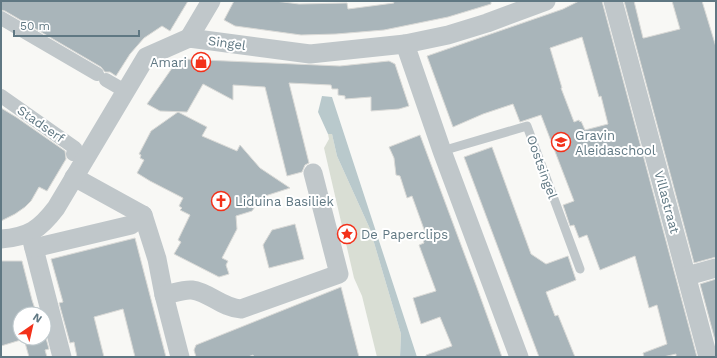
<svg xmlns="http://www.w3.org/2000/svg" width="717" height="358" font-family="'Work Sans',sans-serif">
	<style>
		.green { fill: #d9ded4 }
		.water { fill: #b9c9cc }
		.building { fill: #a9b5ba; stroke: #dadad7; fill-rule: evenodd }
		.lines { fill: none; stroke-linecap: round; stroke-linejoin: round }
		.service { stroke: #c0c7ca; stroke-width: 9 }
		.pedestrian { stroke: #c0c7ca; stroke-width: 14 }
		.minor { stroke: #c0c7ca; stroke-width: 19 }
		.labels { text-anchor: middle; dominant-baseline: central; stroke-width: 4; stroke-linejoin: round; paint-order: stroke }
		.street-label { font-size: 13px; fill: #607883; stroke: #fff }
		.poi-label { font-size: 13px; fill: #607883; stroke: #fff; text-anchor: start }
	</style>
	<rect width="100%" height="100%" fill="#f8f8f5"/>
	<path class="green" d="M328,134H332L337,156L370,229L401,334L400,357H377L362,296L354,278L324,148L329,139Z"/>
	<path class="water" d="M322,96L332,97L417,357H400L401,334L370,229L337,156L332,134H328L318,112Z"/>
	<g class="building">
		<path d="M1,1H188L170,31L162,26L144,38L130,54L116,76L110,72H105L101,67L5,11L1,10Z"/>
		<path d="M234,1H275L299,4L347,3L348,9L394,3L393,1H491V4L448,17L384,30L336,34L301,35L235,26L224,20Z"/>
		<path d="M579,1H602L697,357H676V354L663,357H644L643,353L667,344L657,305L649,308L635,256L600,270L587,235L579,238L574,225L570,226L563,205L574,201L541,115L520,122L513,104L483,114L453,127L427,56L563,9ZM582,37L599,97L601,96L608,124L585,130L581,121L580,122L579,120L574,122L561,88H562L550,48Z"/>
		<path d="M624,1H634L643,38H644L680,29L672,1H702L716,47V257L694,263Z"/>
		<path d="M181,59L340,66L389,61L395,64L409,106L399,109L371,111V97L345,99V96L338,95V89H332L331,85L289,83L309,163L305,165L302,172L287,176L265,87L233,85V100L203,84L187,112L160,111L147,104L177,61Z"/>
		<path d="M1,108L16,117L65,151L66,159L47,191L39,187L31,201L25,207L15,214L1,221Z"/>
		<path d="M178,112L207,127L202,136L237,151L240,145L260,168L290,188L262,197L252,211L236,216L237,229L222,258L228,261L226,265L229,274L219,277L174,254L181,242L178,240L190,215L180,210L182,208L179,206L183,198L150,181L137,173L144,160L140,158L141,155L139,154L151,131Z"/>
		<path d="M420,135L476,285L502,357H426V355L452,346L440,317L421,324L413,298L436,291L419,245L424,243L421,234L425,232L412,196L407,198L400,176L396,175L394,158L389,147Z"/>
		<path d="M492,147L531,254L546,264L568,256L576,280L546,292L555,316L558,315L575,357H539L464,157Z"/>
		<path d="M295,224L304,259L269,268L263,245L272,230Z"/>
		<path d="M135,238L166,357H135L123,309L94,317L104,357H77L74,342L70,343L59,303L63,302L51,259Z"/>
		<path d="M1,261H22L32,300L35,309L38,308L40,314H20V338H44V331L49,349L45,350L47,357H29L24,339L1,346Z"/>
		<path d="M716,279V344L700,284Z"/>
		<path d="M341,287L359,357H254L253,355L248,357H196L194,350L196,345Z"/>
	</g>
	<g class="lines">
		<path class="service" d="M442,151L527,126L580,269"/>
		<g class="pedestrian">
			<path d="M1,18L97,74"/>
			<path d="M106,80L125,91"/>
			<path d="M1,96L75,148L73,154"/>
		</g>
		<g class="minor">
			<path d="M613,1L708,357"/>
			<path d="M189,38L211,1"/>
			<path d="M405,44L442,151L519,357"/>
			<path d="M74,177L143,215L157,259L164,295L180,357"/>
			<path d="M30,233L62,357"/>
			<path d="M1,239C29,237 40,229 56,208L146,57L189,38L310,54L405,44L448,35L487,23L546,1"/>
			<path d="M34,248L131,225L143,215"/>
			<path d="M687,276L716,268"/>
			<path d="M164,295C172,294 183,289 192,290C209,292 222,308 241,309L339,274L313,173"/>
		</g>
	</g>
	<defs>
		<symbol id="shop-ring" viewBox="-11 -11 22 22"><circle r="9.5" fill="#fff" stroke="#f3311a" stroke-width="1.5"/><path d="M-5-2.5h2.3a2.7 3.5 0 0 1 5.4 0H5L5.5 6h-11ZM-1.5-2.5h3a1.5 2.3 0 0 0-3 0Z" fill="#f3311a"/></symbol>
		<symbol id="school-ring" viewBox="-11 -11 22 22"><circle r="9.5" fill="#fff" stroke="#f3311a" stroke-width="1.5"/><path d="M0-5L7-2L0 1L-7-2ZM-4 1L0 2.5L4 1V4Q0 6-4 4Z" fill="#f3311a"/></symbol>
		<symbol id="church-ring" viewBox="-11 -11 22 22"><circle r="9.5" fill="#fff" stroke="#f3311a" stroke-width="1.5"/><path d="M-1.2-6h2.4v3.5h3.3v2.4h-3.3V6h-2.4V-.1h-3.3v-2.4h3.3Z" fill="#f3311a"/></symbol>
		<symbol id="sight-ring" viewBox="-11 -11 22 22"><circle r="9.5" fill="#fff" stroke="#f3311a" stroke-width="1.5"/><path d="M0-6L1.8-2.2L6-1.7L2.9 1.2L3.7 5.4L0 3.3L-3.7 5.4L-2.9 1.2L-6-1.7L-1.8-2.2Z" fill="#f3311a"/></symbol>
	</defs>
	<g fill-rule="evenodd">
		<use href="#shop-ring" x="190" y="51" width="22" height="22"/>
		<use href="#school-ring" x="550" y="131" width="22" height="22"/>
		<use href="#church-ring" x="210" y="190" width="22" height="22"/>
		<use href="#sight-ring" x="336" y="223" width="22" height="22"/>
	</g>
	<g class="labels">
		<g class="street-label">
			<text transform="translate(227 43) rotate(8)">Singel</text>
			<text transform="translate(41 124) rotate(35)">Stadserf</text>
			<text transform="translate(542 167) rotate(70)">Oostsingel</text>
			<text transform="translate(667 202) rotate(75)">Villastraat</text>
		</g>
		<g class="poi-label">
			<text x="187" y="62" text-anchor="end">Amari</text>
			<text x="575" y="135">Gravin<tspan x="575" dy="15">Aleidaschool</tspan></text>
			<text x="235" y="201">Liduina Basiliek</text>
			<text x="361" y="234">De Paperclips</text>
		</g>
	</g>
	<rect width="717" height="358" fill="none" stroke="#607883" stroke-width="4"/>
	<g transform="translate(32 326) rotate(34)"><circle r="19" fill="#ffffff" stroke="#bfc9cd"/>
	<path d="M0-3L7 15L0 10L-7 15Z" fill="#f3311a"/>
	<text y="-6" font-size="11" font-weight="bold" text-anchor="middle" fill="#607883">N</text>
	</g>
	<path d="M14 30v6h125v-6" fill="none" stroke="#607883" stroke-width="2"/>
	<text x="20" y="30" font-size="12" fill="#607883" stroke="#ffffff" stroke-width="3" paint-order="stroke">50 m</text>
</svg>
